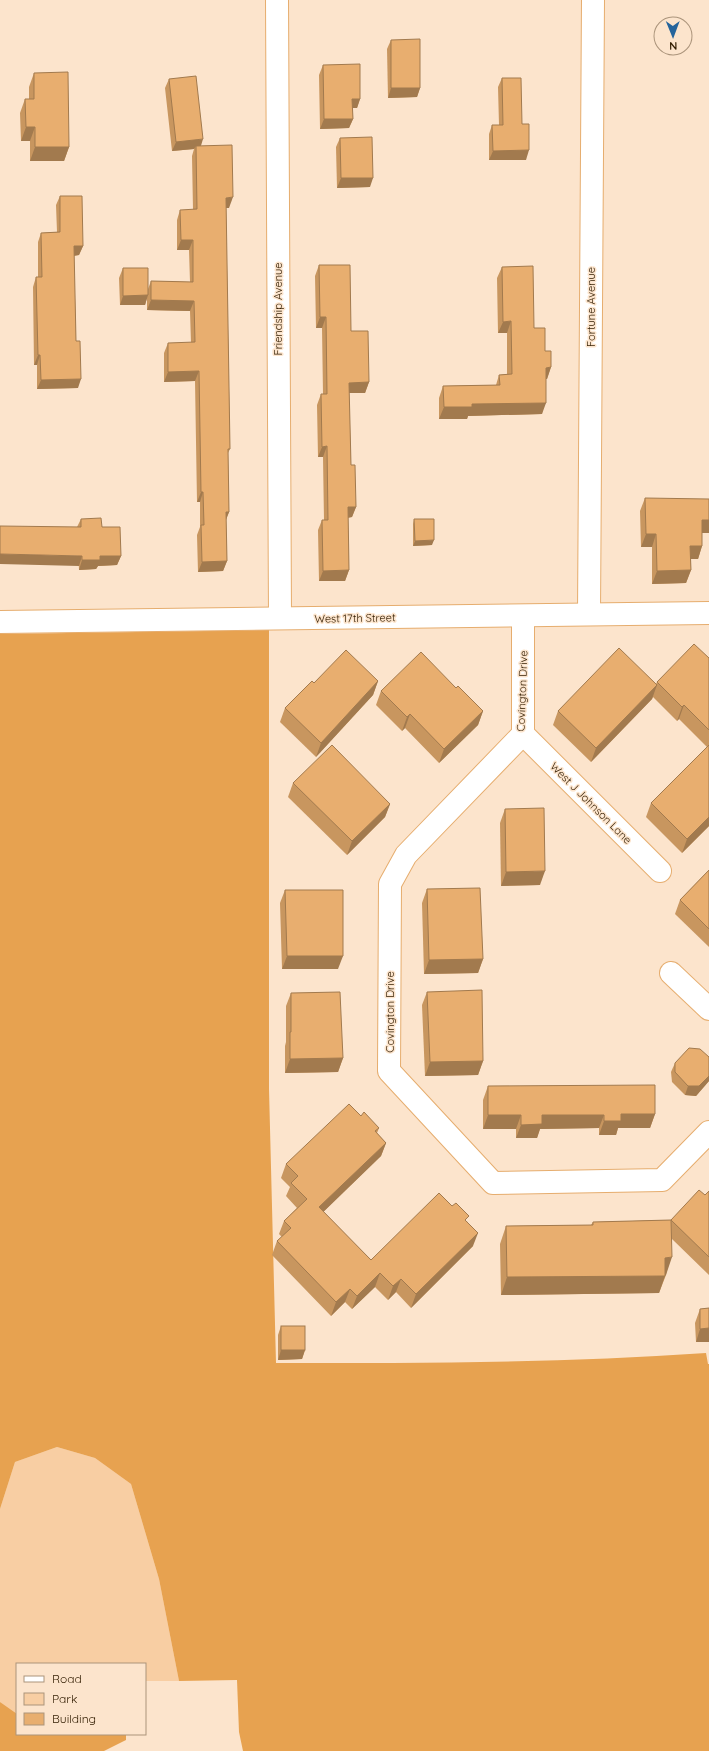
<svg xmlns="http://www.w3.org/2000/svg" width="709" height="1751" font-family="Quicksand,sans-serif">
	<style>
		.green { fill: #f8cea3 }
		.forest { fill: #e7a250 }
		.lines { fill: none; stroke-linecap: round; stroke-linejoin: round }
		.street-casing { stroke: #e6ad6e; stroke-width: 24 }
		.secondary-casing { stroke: #e6ad6e; stroke-width: 24 }
		.street { stroke: #fff; stroke-width: 22 }
		.secondary { stroke: #fff; stroke-width: 22 }
		.wall { fill: #c8965f }
		.shaded-wall { fill: #a27a4e }
		.building { fill: #e8ae6f; stroke: #a27a4e }
		.labels { text-anchor: middle; dominant-baseline: central; stroke-width: 3; stroke-linejoin: round; paint-order: stroke }
		.street-label { font-size: 11px; fill: #321d02; stroke: #fce4cc }
	</style>
	<rect width="100%" height="100%" fill="#fce4cc"/>
	<path class="green" d="M57,1447L95,1458L131,1484L159,1579L179,1681H145V1664H17V1714L15,1715L0,1702V1509L15,1462Z"/>
	<g class="forest">
		<path d="M269,630V1089L276,1363C419,1363 563,1363 706,1353L708,1364H709V1751H243L239,1732L237,1680L179,1681L159,1579L131,1484L95,1458L57,1447L15,1462L0,1509V634Z"/>
		<path d="M0,1702L17,1714V1734H126V1740L104,1751H0Z"/>
	</g>
	<g class="lines">
		<defs>
			<g id="street">
				<path d="M277,0L280,618"/>
				<path d="M589,614L593,0"/>
				<path d="M523,616V734L406,855L390,884L389,1071L493,1183L662,1180L709,1132"/>
				<path d="M523,734L660,871"/>
				<path d="M671,973L709,1009"/>
			</g>
			<path id="secondary" d="M0,622L709,613"/>
		</defs>
		<use href="#street" class="street-casing"/>
		<use href="#secondary" class="secondary-casing"/>
		<use href="#street" class="street"/>
		<use href="#secondary" class="secondary"/>
	</g>
	<g class="wall">
		<path d="M391,40L420,88L417,97L388,98L387,49Z"/>
		<path d="M323,65L360,99L357,108H352L353,119L349,128L320,129L319,75Z"/>
		<path d="M34,73L69,147L64,161H30V141H21L20,113L25,99H29V87Z"/>
		<path d="M502,78L522,124L526,160H489V134L492,125H499L498,87Z"/>
		<path d="M169,79L229,208H226L230,449L228,453L229,512L226,520L227,561L223,571L198,572L197,535L200,527V502H197L195,381L164,382V353L168,343H191L190,311L147,310V298L145,305H120L119,278L123,268L148,289L151,281L190,282L189,250H177V220L180,210H193L192,156L194,149L172,151L165,88Z"/>
		<path d="M340,138L370,187L337,188L336,147Z"/>
		<path d="M60,196L83,246L79,255L74,256L76,341L78,388L37,389V365H34L33,287L36,277H38V242L41,233L57,232L56,205Z"/>
		<path d="M319,265L351,331L369,382L365,393H349L351,465L356,507L352,517L348,518L349,570L345,581H319L318,530L322,520H324L323,457H318L317,405L321,394H323L322,328H316L315,276Z"/>
		<path d="M502,267L534,328L545,351L551,367L547,379H546L542,414L468,416L467,419H439V398L443,386L496,385L499,375L507,374V333H498L497,278Z"/>
		<path d="M645,498L702,533V546L698,559H691V570L686,583L652,584V547H641L640,511Z"/>
		<path d="M81,519L102,527L121,556L117,565L98,566L96,569L79,570L77,527Z"/>
		<path d="M414,519L432,545L413,546V524Z"/>
		<path d="M709,658V826L682,853L646,817L651,803L707,747L679,719L677,721L653,697L652,699L591,762L553,725L558,711L656,684L657,682Z"/>
		<path d="M378,681L373,695L316,757L280,722L285,708L314,683Z"/>
		<path d="M456,688L483,711L478,725L439,763L405,728L402,731L376,705L381,691Z"/>
		<path d="M293,783L390,804L385,817L347,855L288,797Z"/>
		<path d="M505,809L540,885L501,886L500,823Z"/>
		<path d="M709,870V947L675,914L680,900Z"/>
		<path d="M427,889L483,959L478,973L424,974L422,903Z"/>
		<path d="M285,890L338,969H282L280,903Z"/>
		<path d="M427,992L483,1061L478,1075L425,1076L422,1005Z"/>
		<path d="M291,993L343,1058L338,1072L285,1073V1046L286,1042V1006Z"/>
		<path d="M709,1057V1081L696,1096L685,1095L672,1082L671,1072L675,1063Z"/>
		<path d="M488,1086L655,1114L650,1128H618L616,1135H599V1128L540,1129L537,1138H516V1129H483V1100Z"/>
		<path d="M361,1116L379,1128L377,1133L386,1143L381,1156L323,1212L371,1260L467,1221L473,1246L411,1308L396,1292L388,1300L375,1287L352,1309L345,1302L331,1316L272,1255L277,1241L282,1237L279,1234L284,1221L297,1208L286,1196L290,1187L281,1178L286,1164Z"/>
		<path d="M709,1191V1275L672,1239L666,1275L659,1293L501,1295L500,1244L506,1226L591,1225L593,1222L671,1220L705,1195Z"/>
		<path d="M709,1308V1343V1342H696L695,1323L700,1309Z"/>
		<path d="M281,1326L305,1350L302,1359L278,1360V1335Z"/>
	</g>
	<g class="shaded-wall">
		<path d="M391,88H420L417,97L388,98Z"/>
		<path d="M352,99H360L357,108H349Z"/>
		<path d="M324,119H353L349,128L320,129Z"/>
		<path d="M26,127H35L30,141H21Z"/>
		<path d="M203,139L200,149L196,146L194,149L172,151L176,142Z"/>
		<path d="M35,147H69L64,161H30Z"/>
		<path d="M529,150L526,160H489L493,151Z"/>
		<path d="M341,178H373L370,187L337,188Z"/>
		<path d="M233,197L229,208H222L226,198Z"/>
		<path d="M181,240H193L189,250H177Z"/>
		<path d="M74,246H83L79,255L71,256Z"/>
		<path d="M148,295L145,305H120L123,296Z"/>
		<path d="M151,300L194,301L190,311L147,310Z"/>
		<path d="M320,317H326L322,328H316Z"/>
		<path d="M511,321L507,333H498L503,322Z"/>
		<path d="M38,355H40L37,365H34Z"/>
		<path d="M551,367L547,379H541L546,368Z"/>
		<path d="M199,371L195,381L164,382L168,372Z"/>
		<path d="M81,379L78,388L37,389L41,380Z"/>
		<path d="M369,382L365,393H345L349,383Z"/>
		<path d="M546,403L542,414L468,416L467,419H439L444,407L472,404Z"/>
		<path d="M327,446L323,457H318L322,447Z"/>
		<path d="M201,492H203L200,502H197Z"/>
		<path d="M348,507H356L352,517L344,518Z"/>
		<path d="M226,512H229L225,522Z"/>
		<path d="M702,520H709V533H697Z"/>
		<path d="M646,534H656L652,547H641Z"/>
		<path d="M434,540L432,545L413,546L415,541Z"/>
		<path d="M690,546H702L698,559H686Z"/>
		<path d="M0,554L82,556L79,566L0,564Z"/>
		<path d="M100,556H121L117,565L98,566L96,569L79,570L82,560Z"/>
		<path d="M227,561L223,571L198,572L202,562Z"/>
		<path d="M349,570L345,581H319L323,571Z"/>
		<path d="M691,570L686,583L652,584L657,571Z"/>
		<path d="M378,681L373,695L316,757L321,743Z"/>
		<path d="M657,685L652,699L591,762L596,748Z"/>
		<path d="M684,705L679,719L677,721L682,707Z"/>
		<path d="M483,711L478,725L439,763L444,749Z"/>
		<path d="M410,714L405,728L402,731L407,717Z"/>
		<path d="M390,804L385,817L347,855L352,841Z"/>
		<path d="M709,817V826L682,853L687,839Z"/>
		<path d="M545,871L540,885L501,886L506,872Z"/>
		<path d="M287,956H343L338,969H282Z"/>
		<path d="M483,959L478,973L424,974L429,960Z"/>
		<path d="M343,1058L338,1072L285,1073L290,1059Z"/>
		<path d="M483,1061L478,1075L425,1076L430,1062Z"/>
		<path d="M709,1076V1081L696,1096L685,1095L688,1086Z"/>
		<path d="M621,1114H655L650,1128H618L616,1135H599L604,1121Z"/>
		<path d="M488,1115H521L516,1129H483Z"/>
		<path d="M542,1115H604L599,1128L540,1129L537,1138H516L521,1125Z"/>
		<path d="M386,1143L381,1156L314,1221L319,1207Z"/>
		<path d="M478,1233L473,1246L411,1308L416,1294Z"/>
		<path d="M672,1257L666,1275H658L665,1258Z"/>
		<path d="M380,1273L375,1287L352,1309L357,1296Z"/>
		<path d="M665,1276L659,1293L501,1295L507,1277Z"/>
		<path d="M401,1279L396,1292L388,1300L393,1286Z"/>
		<path d="M350,1289L345,1302L331,1316L336,1302Z"/>
		<path d="M709,1328V1342H696L700,1329Z"/>
		<path d="M281,1350H305L302,1359L278,1360Z"/>
	</g>
	<g class="building">
		<path d="M420,39V88H391V40Z"/>
		<path d="M360,64V99H352L353,119H324L323,65Z"/>
		<path d="M68,72L69,147H35V127H26L25,99H34V73Z"/>
		<path d="M196,76L203,139L176,142L169,79Z"/>
		<path d="M502,78H521L522,124H529V150L493,151L492,125H503Z"/>
		<path d="M372,137L373,178H341L340,138Z"/>
		<path d="M232,145L233,197L226,198L230,449H228L229,512H226L227,561L202,562L201,525H204L203,492H201L199,371L168,372V343L195,342L194,301L151,300V281L193,282V240H181L180,210L197,209L196,146Z"/>
		<path d="M60,196H82L83,246H74L76,341H80L81,379L41,380L40,355H38L36,277H42L41,233L60,232Z"/>
		<path d="M319,265H350L351,331H368L369,382L349,383L351,465H355L356,507H348L349,570L323,571L322,520H328L327,446L322,447L321,394H327L326,317H320Z"/>
		<path d="M533,266L534,328H545V351H551V367L546,368V403L472,404V407H444L443,386L500,385L499,375L512,374L511,321L503,322L502,267Z"/>
		<path d="M123,268H148V295L123,296Z"/>
		<path d="M645,498L709,499V520H702V546H690L691,570L657,571L656,534H646Z"/>
		<path d="M101,518L102,527H120L121,556H100V560H82V556L0,554V526L81,527V519Z"/>
		<path d="M414,519H434V540L415,541Z"/>
		<path d="M694,644L709,658V730L684,705L682,707L657,682Z"/>
		<path d="M619,648L657,685L596,748L558,711Z"/>
		<path d="M346,650L378,681L321,743L285,708L312,681L314,683Z"/>
		<path d="M421,652L456,688L458,686L483,711L444,749L410,714L407,717L381,691Z"/>
		<path d="M332,745L390,804L352,841L293,783Z"/>
		<path d="M709,745V817L687,839L651,803Z"/>
		<path d="M544,808L545,871L506,872L505,809Z"/>
		<path d="M709,870V929L680,900Z"/>
		<path d="M480,888L483,959L429,960L427,889Z"/>
		<path d="M285,890H343V956H287Z"/>
		<path d="M482,990L483,1061L430,1062L427,992Z"/>
		<path d="M340,992L343,1058L290,1059V1032H291V993Z"/>
		<path d="M689,1048L700,1049L709,1057V1076L699,1086H688L675,1072V1063Z"/>
		<path d="M655,1085V1114H621V1121H604V1115H542V1124L521,1125V1115H488V1086Z"/>
		<path d="M349,1104L361,1116L364,1112L379,1128L375,1131L386,1143L319,1207L371,1260L439,1193L452,1206L456,1203L469,1216L465,1220L478,1233L416,1294L401,1279L393,1286L380,1273L357,1296L350,1289L336,1302L277,1241L291,1228L284,1221L307,1199L291,1183L298,1176L286,1164Z"/>
		<path d="M699,1190L705,1195L709,1191V1257L671,1220Z"/>
		<path d="M671,1220L672,1257L665,1258V1276L507,1277L506,1226L593,1225V1222Z"/>
		<path d="M709,1308V1328L700,1329V1309Z"/>
		<rect x="281" y="1326" width="24" height="24"/>
	</g>
	<g class="labels">
		<g class="street-label">
			<text transform="translate(591 307) rotate(-90)">Fortune Avenue</text>
			<text transform="translate(278 309) rotate(-90)">Friendship Avenue</text>
			<text transform="translate(355 618) rotate(-1)">West 17th Street</text>
			<text transform="translate(522 691) rotate(-88)">Covington Drive</text>
			<text transform="translate(591 803) rotate(45)">West J Johnson Lane</text>
			<text transform="translate(390 1012) rotate(-90)">Covington Drive</text>
		</g>
	</g>
	<rect x="16" y="1663" width="130" height="72" fill="#fce4cc" stroke="#ab947b"/>
	<rect x="24" y="1676" width="20" height="6" fill="#ffffff" stroke="#ab947b"/>
	<text x="52" y="1683" font-size="12" fill="#321d02">Road</text>
	<rect x="24" y="1693" width="20" height="12" fill="#f8cea3" stroke="#ab947b"/>
	<text x="52" y="1703" font-size="12" fill="#321d02">Park</text>
	<rect x="24" y="1713" width="20" height="12" fill="#e8ae6f" stroke="#ab947b"/>
	<text x="52" y="1723" font-size="12" fill="#321d02">Building</text>
	<g transform="translate(673 36) rotate(179)"><circle r="19" fill="#fce4cc" stroke="#ab947b"/>
	<path d="M0-3L7 15L0 10L-7 15Z" fill="#25649b"/>
	<text y="-6" font-size="11" font-weight="bold" text-anchor="middle" fill="#321d02">N</text>
	</g>
</svg>
